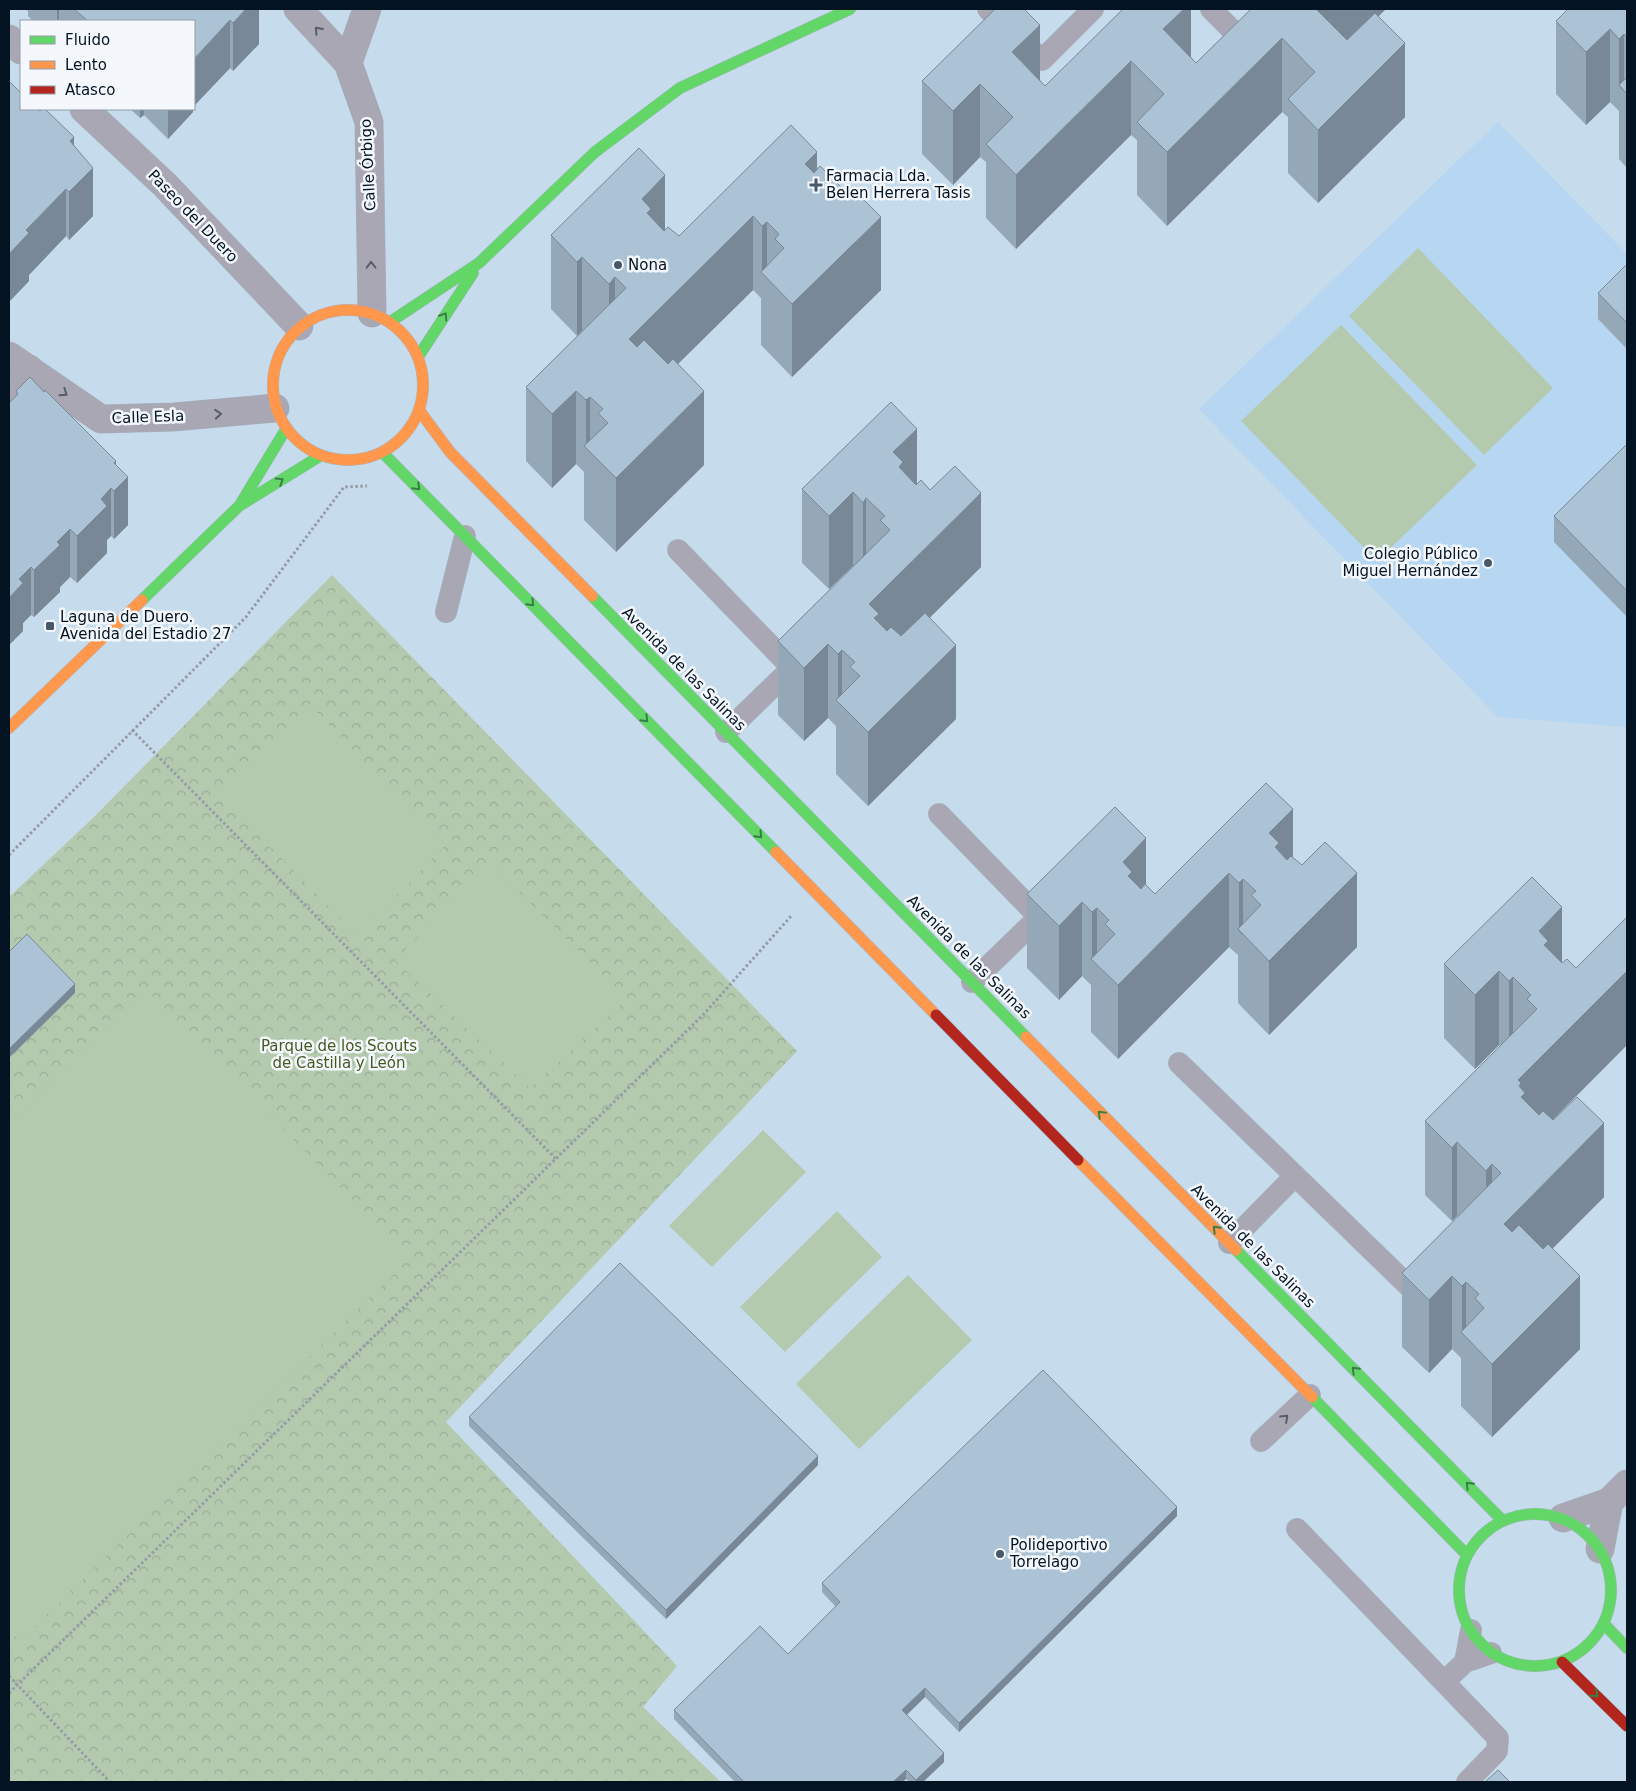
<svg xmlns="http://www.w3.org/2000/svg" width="1636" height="1791" font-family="'DejaVu Sans',sans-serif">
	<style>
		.built { fill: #b6d6f2 }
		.park { fill: url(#park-crowns) }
		.pitch { fill: #b4caaf }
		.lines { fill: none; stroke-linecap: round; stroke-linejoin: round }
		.lane-casing { stroke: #a6b6c4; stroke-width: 22 }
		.street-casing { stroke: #a6b6c4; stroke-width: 29 }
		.fast-casing { stroke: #a6b6c4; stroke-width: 12 }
		.slow-casing { stroke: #a6b6c4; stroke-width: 12 }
		.jam-casing { stroke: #a6b6c4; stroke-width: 12 }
		.path { stroke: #979ba6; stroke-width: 3; stroke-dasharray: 2.5 2.5; stroke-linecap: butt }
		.lane { stroke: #a8a7b3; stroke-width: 21 }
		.street { stroke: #a8a7b3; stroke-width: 28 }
		.fast { stroke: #63d668; stroke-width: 11 }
		.slow { stroke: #ff974d; stroke-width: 11 }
		.jam { stroke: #b3261e; stroke-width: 11 }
		.wall { fill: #94a8b8 }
		.shaded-wall { fill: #788896 }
		.building { fill: #acc3d6; stroke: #788896 }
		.oneway { stroke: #565d6a }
		.oneway2 { stroke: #387e48 }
		.poi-dot { fill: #475968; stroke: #f4f8fd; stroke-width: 2 }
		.labels { text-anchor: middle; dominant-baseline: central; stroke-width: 5; stroke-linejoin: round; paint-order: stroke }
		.street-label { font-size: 15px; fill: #031321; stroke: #f4f8fd }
		.poi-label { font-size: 15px; fill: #031321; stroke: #f4f8fd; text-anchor: start }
		.park-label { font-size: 15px; fill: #475921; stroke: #f4f8fd }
	</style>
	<defs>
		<pattern id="park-crowns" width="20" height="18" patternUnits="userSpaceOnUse" patternTransform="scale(1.25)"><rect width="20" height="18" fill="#b4caaf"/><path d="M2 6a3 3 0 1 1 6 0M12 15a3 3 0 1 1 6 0" fill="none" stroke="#99ad96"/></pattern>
	</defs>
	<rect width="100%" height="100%" fill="#c6dbec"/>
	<path class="built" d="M1498,122L1627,254V727L1498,717L1199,409Z"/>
	<path class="park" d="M332,575L797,1051L446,1422L677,1666L643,1707L721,1782H9V897L94,817Z"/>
	<g class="pitch">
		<path d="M1418,248L1553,388L1484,455L1349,316Z"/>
		<path d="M1341,325L1477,465L1377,561L1241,421Z"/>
		<path d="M309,704L445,846L358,935L219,796Z"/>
		<path d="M491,864L627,999L530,1088L395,960Z"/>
		<path d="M146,990L410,1258L20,1641L9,1630V1125Z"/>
		<path d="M763,1130L806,1172L712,1267L669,1226Z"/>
		<path d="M837,1211L882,1257L785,1352L740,1307Z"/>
		<path d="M908,1275L972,1340L859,1449L796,1384Z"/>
	</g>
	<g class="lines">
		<defs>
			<g id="lane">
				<path d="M988,9L1042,60L1093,9"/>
				<path d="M1211,9L1243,41"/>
				<path d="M678,550L792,668L726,732"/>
				<path d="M446,612L465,536"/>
				<path d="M939,814L1039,917L972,982"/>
				<path d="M1179,1063L1423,1300"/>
				<path d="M1229,1243L1295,1176"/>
				<path d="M1261,1441L1310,1395"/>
				<path d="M1297,1529L1498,1738L1497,1751L1467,1782"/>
				<path d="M1465,1662L1471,1630"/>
				<path d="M1445,1681L1465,1662L1491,1653"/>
			</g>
			<g id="street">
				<path d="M298,9L348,63L369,122L372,313"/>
				<path d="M9,39L21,50"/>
				<path d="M348,63L367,9"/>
				<path d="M84,109L165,185L299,326"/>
				<path d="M9,356L101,419L174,417L275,408"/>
				<path d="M9,390L29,369"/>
				<path d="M1563,1518L1609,1502L1627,1484"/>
				<path d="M1600,1549L1609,1502"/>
			</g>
			<g id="fast">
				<path d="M390,322L479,263L595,152L680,88L850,9"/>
				<path d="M418,357L473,273"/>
				<path d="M383,453L776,852"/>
				<path d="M241,503L286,429"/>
				<path d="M592,596L1026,1037"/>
				<path d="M142,600L239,506L320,456"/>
				<path d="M1236,1250L1502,1520"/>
				<path d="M1312,1397L1466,1554"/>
				<circle cx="1535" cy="1590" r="76"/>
				<path d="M1604,1624L1627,1648"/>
			</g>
			<g id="slow">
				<circle cx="348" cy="385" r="75"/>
				<path d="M419,410L450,452L592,596"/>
				<path d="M9,728L142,600"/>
				<path d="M776,852L936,1015"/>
				<path d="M1026,1037L1236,1250"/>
				<path d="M1078,1160L1312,1397"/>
			</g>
			<g id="jam">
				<path d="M936,1015L1078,1160"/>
				<path d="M1562,1662L1627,1726"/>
			</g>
		</defs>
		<use href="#lane" class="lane-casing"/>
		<use href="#street" class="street-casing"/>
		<use href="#fast" class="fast-casing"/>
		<use href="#slow" class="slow-casing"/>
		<use href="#jam" class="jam-casing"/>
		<g class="path">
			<path d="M132,730L556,1159"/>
			<path d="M9,855L246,617L344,487L367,486"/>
			<path d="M9,1676L110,1782"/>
			<path d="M9,1693L703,1015L792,915"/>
		</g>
		<use href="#lane" class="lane"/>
		<use href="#street" class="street"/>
		<use href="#fast" class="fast"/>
		<use href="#slow" class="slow"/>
		<use href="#jam" class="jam"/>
	</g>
	<g class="wall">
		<path d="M24,9H259V44L233,71L230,68L194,106V21H33L28,16V11Z"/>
		<path d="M1191,9V57L1196,63L1251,9L1378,16L1405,117L1318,203L1288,173V117L1282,112L1167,226L1137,195V140L1131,135L1016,249L986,218V162L980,157L953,185L922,154V81L1040,80L1045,86Z"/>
		<path d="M1627,9V168L1619,159V111L1610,102L1586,125L1556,94V21Z"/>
		<path d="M9,81L74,146L93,216L69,240L66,236L29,275V281L9,302Z"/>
		<path d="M130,109H193V112L168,139L144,115L140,118Z"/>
		<path d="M817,169L881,290L792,377L761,345V298L753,290L678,364L704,465L616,552L584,520V472L576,464L552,488L526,461V387L583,331H582L577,336L551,309V235L665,230L679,236Z"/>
		<path d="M1627,264V349L1598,319V293Z"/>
		<path d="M16,391L116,464L128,525L114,539L111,536L107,540V553L77,583L70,577L60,587V592L34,617L31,615L23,623V631L9,645V403L16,397Z"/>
		<path d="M1627,444V617L1554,542V516Z"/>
		<path d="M917,484L981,567L929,618L956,719L868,806L836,774V726L828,718L804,741L778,715V641L853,567V566L829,589L802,563V489Z"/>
		<path d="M1266,783L1293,857L1357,947L1269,1035L1238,1003V955L1229,947L1118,1059L1091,1032V985L1082,976L1059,1000L1027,968V894L1146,886L1155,894Z"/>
		<path d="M1562,907V963L1627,1045L1553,1120L1604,1197L1553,1248L1580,1349L1492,1437L1461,1406V1358L1452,1349L1429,1373L1402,1347V1273L1458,1217L1457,1216L1452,1221L1425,1195V1121L1500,1046L1499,1045L1475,1069L1444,1038V964Z"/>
		<path d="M469,1417L818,1465L666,1619L469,1426Z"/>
		<path d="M1177,1516L959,1732L925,1697L907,1715L944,1762L923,1782H910L906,1779L902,1782H735L674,1719V1710L788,1654L836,1607L822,1592V1583Z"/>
	</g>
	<g class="shaded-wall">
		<rect x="57" y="9" width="2" height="12"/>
		<path d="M246,9H259V44L233,71V23Z"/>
		<path d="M1184,9H1191V76L1163,29Z"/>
		<path d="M1314,9H1386L1315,79Z"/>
		<path d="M230,20V68L194,106V59Z"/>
		<path d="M1040,25V98L1012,52Z"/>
		<path d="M1610,29V102L1586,125V52Z"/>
		<path d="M1624,34V91L1619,86V39Z"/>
		<path d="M1282,38V112L1167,226V152Z"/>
		<path d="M1405,43V117L1318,203V130Z"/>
		<path d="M1131,61V135L1016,249V175Z"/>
		<path d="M980,84V157L953,185V111Z"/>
		<path d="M140,109H144V115L140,118Z"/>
		<path d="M168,109H193V112L168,139Z"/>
		<path d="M74,137V185L70,141Z"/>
		<path d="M817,152V226L805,164Z"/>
		<path d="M93,168V216L69,240V192Z"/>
		<path d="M665,175V249L647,286L642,199Z"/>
		<path d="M66,189V236L29,275V281L9,302V254L26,230Z"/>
		<path d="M753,216V290L629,412V339Z"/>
		<path d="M881,217V290L792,377V304Z"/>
		<path d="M767,222V278L762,273V226Z"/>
		<path d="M582,257V331L577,336V262Z"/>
		<path d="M615,277V351L609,357V284Z"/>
		<path d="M576,391V464L552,488V414Z"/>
		<path d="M704,391V465L616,552V478Z"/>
		<path d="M590,397V452L586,448V400Z"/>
		<path d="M917,429V502L903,516L893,452Z"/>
		<path d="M116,461V489L128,477V525L114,539V463Z"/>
		<path d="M111,488V536L107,540V553L77,583V536L101,499Z"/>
		<path d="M853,492V566L829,589V516Z"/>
		<path d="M981,493V567L879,668L869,604Z"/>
		<path d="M866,498V572L863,576V503Z"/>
		<path d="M70,529V577L60,587V592L34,617V570L57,542Z"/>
		<path d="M31,567V615L23,623V631L9,645V598L19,579Z"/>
		<path d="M828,644V718L804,741V668Z"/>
		<path d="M956,645V719L868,806V732Z"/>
		<path d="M842,650V706L838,702V654Z"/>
		<path d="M1293,809V883L1279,896L1269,833Z"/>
		<path d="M1146,838V912L1132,926L1123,862Z"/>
		<path d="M1229,873V947L1118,1059V985Z"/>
		<path d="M1357,873V947L1269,1035V961Z"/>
		<path d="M1243,879V935L1239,931V883Z"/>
		<path d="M1082,902V976L1059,1000V926Z"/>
		<path d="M1562,907V981L1548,995L1539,931Z"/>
		<path d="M1097,908V964L1092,960V912Z"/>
		<path d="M1499,971V1045L1475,1069V995Z"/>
		<path d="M1627,971V1045L1525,1147L1518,1080Z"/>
		<path d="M1513,977V1051L1509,1055V981Z"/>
		<path d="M75,984V993L9,1058V1049Z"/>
		<path d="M1604,1123V1197L1504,1297V1224Z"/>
		<path d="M1457,1142V1216L1452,1221V1148Z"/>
		<path d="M1492,1164V1237L1486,1244V1171Z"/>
		<path d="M1452,1276V1349L1429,1373V1300Z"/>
		<path d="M1580,1276V1349L1492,1437V1364Z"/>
		<path d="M1466,1282V1337L1462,1333V1286Z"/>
		<path d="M818,1456V1465L666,1619V1610Z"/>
		<path d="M1177,1507V1516L959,1732V1723Z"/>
		<path d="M925,1688V1697L902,1719V1710Z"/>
		<path d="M944,1753V1762L923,1782H916V1780Z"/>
		<path d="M906,1770V1779L902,1782H893Z"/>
	</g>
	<g class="building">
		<path d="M74,9H246L233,23L230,20L194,59V21H88Z"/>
		<path d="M995,9H1024L1040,25L1012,52L1045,86L1123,9H1184L1163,29L1196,63L1251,9H1316L1347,40L1375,13L1405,43L1318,130L1288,99L1315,72L1282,38L1167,152L1137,122L1164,94L1131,61L1016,175L986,144L1013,117L980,84L953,111L922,81Z"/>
		<path d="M1568,9H1627V38L1624,34L1619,39L1610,29L1586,52L1556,21Z"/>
		<path d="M1627,77V94L1619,85Z"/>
		<path d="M9,81L21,93V109H38L40,111L42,109H45L74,137L70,141L93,168L69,192L66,189L26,230L29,233L9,254Z"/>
		<path d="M791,125L817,152L805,164L814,173L820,166L844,190L849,185L881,217L792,304L761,272L784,248L775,239L779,234L767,222L762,226L753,216L629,339L637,347L644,340L668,364L673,359L704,391L616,478L584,446L608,423L598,413L603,409L590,397L586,400L576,391L552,414L526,387L626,288L615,277L609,284L582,257L577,262L551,235L639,148L665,175L642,199L651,209L647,213L664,231L668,227L679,236Z"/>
		<path d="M1627,264V323L1598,293Z"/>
		<path d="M30,377L44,392L45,390L116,461L114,463L128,477L114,491L111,488L101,499L107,506L77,536L70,529L57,542L60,545L34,570L31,567L19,579L23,583L9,598V403L18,394L16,391Z"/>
		<path d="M891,402L917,429L893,452L903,462L899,467L916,485L921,480L930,490L955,466L981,493L869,604L879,614L874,618L887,631L891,627L901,636L925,613L956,645L868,732L836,700L860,676L850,667L855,662L842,650L838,654L828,644L804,668L778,641L890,530L880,520L885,516L866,498L863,503L853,492L829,516L802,489Z"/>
		<path d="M1627,444V591L1554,516Z"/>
		<path d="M1266,783L1293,809L1269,833L1279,843L1275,847L1287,860L1291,856L1302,865L1325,842L1357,873L1269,961L1238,929L1261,905L1251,895L1256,891L1243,879L1239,883L1229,873L1118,985L1091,959L1115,934L1105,924L1109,920L1097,908L1092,912L1082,902L1059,926L1027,894L1115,807L1146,838L1123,862L1132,872L1128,876L1141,889L1145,884L1155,894Z"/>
		<path d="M1532,877L1562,907L1539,931L1548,941L1544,945L1562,963L1567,959L1576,968L1627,917V971L1518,1080L1521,1083L1519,1086L1525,1093L1521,1097L1539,1115L1543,1111L1553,1120L1577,1097L1604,1123L1504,1224L1512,1232L1519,1225L1543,1249L1548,1244L1580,1276L1492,1364L1461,1332L1484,1308L1475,1298L1479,1294L1466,1282L1462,1286L1452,1276L1429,1300L1402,1273L1501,1173L1492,1164L1486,1171L1457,1142L1452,1148L1425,1121L1537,1009L1527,999L1531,995L1513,977L1509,981L1499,971L1475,995L1444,964Z"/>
		<path d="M27,934L75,984L9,1049V952Z"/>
		<path d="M620,1263L818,1456L666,1610L469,1417Z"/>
		<path d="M1043,1370L1177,1507L959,1723L925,1688L902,1710L944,1753L916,1780L906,1770L893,1782H744L674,1710L760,1626L788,1654L840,1602L822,1583Z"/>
		<path d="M1498,1770L1510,1782H1485Z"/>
	</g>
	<defs><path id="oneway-chevron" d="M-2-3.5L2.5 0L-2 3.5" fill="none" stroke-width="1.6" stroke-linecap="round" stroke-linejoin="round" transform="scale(1.25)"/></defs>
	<g class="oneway">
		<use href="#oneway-chevron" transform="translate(318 30) rotate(-132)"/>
		<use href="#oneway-chevron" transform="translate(371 265) rotate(-91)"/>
		<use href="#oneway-chevron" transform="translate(64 393) rotate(34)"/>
		<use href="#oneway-chevron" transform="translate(218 414) rotate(-5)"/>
		<use href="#oneway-chevron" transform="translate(1285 1418) rotate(-43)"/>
	</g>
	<g class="oneway2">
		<use href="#oneway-chevron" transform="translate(444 316) rotate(-57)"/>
		<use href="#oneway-chevron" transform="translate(280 481) rotate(-32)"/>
		<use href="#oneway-chevron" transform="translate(417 487) rotate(45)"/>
		<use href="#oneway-chevron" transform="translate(531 603) rotate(46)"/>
		<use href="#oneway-chevron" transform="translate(645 719) rotate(46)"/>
		<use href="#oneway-chevron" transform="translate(759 835) rotate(46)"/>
		<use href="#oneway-chevron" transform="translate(1101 1114) rotate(-135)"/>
		<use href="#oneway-chevron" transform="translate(1216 1229) rotate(-135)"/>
		<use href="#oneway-chevron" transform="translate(1355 1370) rotate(-135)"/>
		<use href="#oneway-chevron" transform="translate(1469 1485) rotate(-134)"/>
		<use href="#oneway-chevron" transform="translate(1595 1694) rotate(44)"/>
	</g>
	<g class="poi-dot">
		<path d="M813.5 177.5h5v5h5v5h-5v5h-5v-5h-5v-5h5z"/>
		<circle cx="618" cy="265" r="5"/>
		<circle cx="1488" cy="563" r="5"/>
		<rect x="45" y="621" width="10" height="10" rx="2.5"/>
		<circle cx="1000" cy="1554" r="5"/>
	</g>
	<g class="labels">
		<g class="street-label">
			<text transform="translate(368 165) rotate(-93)">Calle Órbigo</text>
			<text transform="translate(193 216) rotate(46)">Paseo del Duero</text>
			<text transform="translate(148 417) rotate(-2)">Calle Esla</text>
			<text transform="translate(684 669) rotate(45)">Avenida de las Salinas</text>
			<text transform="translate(969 957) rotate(45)">Avenida de las Salinas</text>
			<text transform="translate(1253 1246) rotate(45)">Avenida de las Salinas</text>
		</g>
		<g class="poi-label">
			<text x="826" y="176">Farmacia Lda.<tspan x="826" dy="17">Belen Herrera Tasis</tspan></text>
			<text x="628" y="265">Nona</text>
			<text x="1478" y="554" text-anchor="end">Colegio Público<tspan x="1478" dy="17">Miguel Hernández</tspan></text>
			<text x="60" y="617">Laguna de Duero.<tspan x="60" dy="17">Avenida del Estadio 27</tspan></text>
			<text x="1010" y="1545">Polideportivo<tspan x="1010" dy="17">Torrelago</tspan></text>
		</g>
		<g class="park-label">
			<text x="339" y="1046">Parque de los Scouts<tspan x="339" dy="17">de Castilla y León</tspan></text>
		</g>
	</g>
	<rect width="1636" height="1791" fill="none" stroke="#031321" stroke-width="20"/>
	<rect x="20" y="20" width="175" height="90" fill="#f4f8fd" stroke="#949ca5"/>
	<rect x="30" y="36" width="25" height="8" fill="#63d668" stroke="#949ca5"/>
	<text x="65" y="45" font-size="15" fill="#031321">Fluido</text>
	<rect x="30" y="61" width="25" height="8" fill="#ff974d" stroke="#949ca5"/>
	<text x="65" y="70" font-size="15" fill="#031321">Lento</text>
	<rect x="30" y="86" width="25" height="8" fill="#b3261e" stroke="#949ca5"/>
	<text x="65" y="95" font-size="15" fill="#031321">Atasco</text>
</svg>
